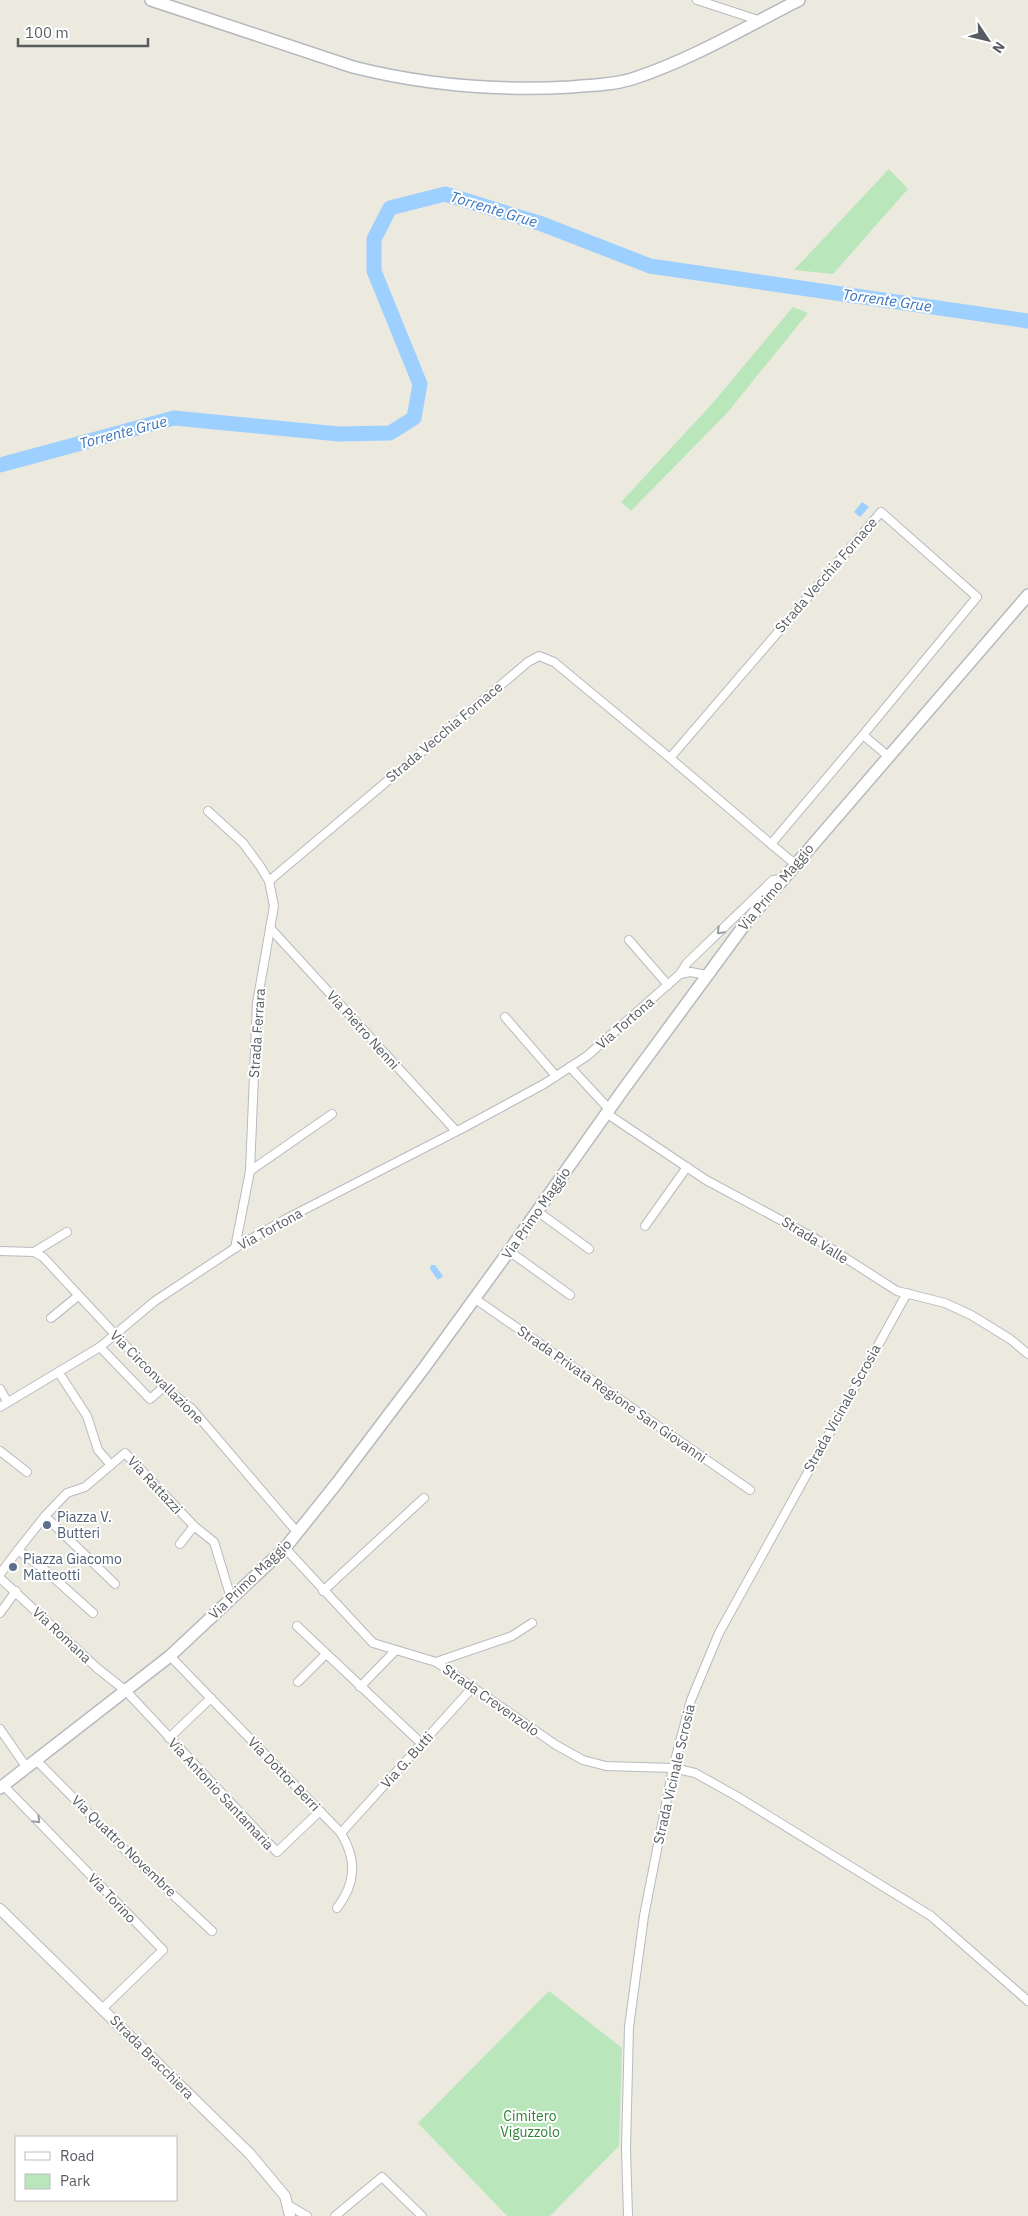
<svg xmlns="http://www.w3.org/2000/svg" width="1028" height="2216" font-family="'IBM Plex Sans',sans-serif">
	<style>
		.green { fill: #bae6bc }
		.water { fill: #9dcfff }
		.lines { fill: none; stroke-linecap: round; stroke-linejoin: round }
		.river { stroke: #9dcfff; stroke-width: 15 }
		.minor-casing { stroke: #b7babf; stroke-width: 10 }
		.tertiary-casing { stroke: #b7babf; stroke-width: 12 }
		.secondary-casing { stroke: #b5b9bf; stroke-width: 14 }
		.minor { stroke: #fff; stroke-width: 8 }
		.tertiary { stroke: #fff; stroke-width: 10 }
		.secondary { stroke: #fff; stroke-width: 11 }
		.oneway { stroke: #9b9da0 }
		.service-dot { fill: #5c6f8a; stroke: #fff; stroke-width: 2 }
		.labels { text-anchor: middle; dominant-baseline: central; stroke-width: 4; stroke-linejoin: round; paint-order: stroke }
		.street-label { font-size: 14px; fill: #585c61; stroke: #fff }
		.service-label { font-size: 14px; fill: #4e5e75; stroke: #fff; text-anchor: start }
		.park-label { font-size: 14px; fill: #2f8237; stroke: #fff }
		.water-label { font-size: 15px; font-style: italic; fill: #3973be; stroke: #fff }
	</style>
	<rect width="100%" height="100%" fill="#eceadf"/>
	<g class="green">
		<path d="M889,169L908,189L833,274L794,270Z"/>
		<path d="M793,307L808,313L727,413L631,511L621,502L711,405Z"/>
		<path d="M549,1991L622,2048L619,2146L550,2216H507L418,2123Z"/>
	</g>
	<g class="water">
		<path d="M862,502L869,507L860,517L854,512Z"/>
		<path d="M431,1265H435L443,1276L438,1280L430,1269Z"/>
	</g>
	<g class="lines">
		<path class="river" d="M0,465L174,418L339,434L390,433L414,418L420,384L374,271V239L390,208L445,194L542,224L650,266L1028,321"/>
		<defs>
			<g id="minor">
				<path d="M697,0L758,20"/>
				<path d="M863,735L771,844L670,758L881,512L977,597L863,735L888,756"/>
				<path d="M208,811L243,843L260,866L269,881L274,906L257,1003L250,1171L235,1248"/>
				<path d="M771,844L795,864"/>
				<path d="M269,881L528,662L539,656L554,662L670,758"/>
				<path d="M270,928L456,1131"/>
				<path d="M629,940L668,985"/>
				<path d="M680,974L691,972L706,975"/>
				<path d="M505,1017L556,1076"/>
				<path d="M570,1067L609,1109"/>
				<path d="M606,1113L706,1180L816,1239L897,1291L945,1303L971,1315L1010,1339L1028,1354"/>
				<path d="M250,1171L332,1114"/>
				<path d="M537,1211L589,1249"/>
				<path d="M645,1226L687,1167"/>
				<path d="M0,1251L34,1252L43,1257L164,1387L192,1409L297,1532"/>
				<path d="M509,1251L570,1295"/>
				<path d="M34,1252L67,1232"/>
				<path d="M474,1298L750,1490"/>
				<path d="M51,1318L78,1296"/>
				<path d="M100,1347L150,1399L164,1387"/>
				<path d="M59,1373L87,1416L98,1450L111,1465"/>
				<path d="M0,1389L7,1401"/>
				<path d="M0,1407L100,1347L155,1301L235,1248L284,1220L463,1128L544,1084L587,1056L680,974L687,963L773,880L782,879"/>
				<path d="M0,1451L27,1472"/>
				<path d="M45,1516L115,1584"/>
				<path d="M180,1544L194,1526"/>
				<path d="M285,1548L373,1643L436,1662L556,1745L583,1760L606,1766L673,1768L695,1773L738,1797L931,1916L1028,2001"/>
				<path d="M18,1550L45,1516L67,1493L85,1487L125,1453L194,1526L214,1542L231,1598"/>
				<path d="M0,1574L18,1550L45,1570L93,1613"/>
				<path d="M0,1578L97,1668L126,1691L277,1852L320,1811"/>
				<path d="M323,1591L424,1498"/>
				<path d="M0,1613L16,1591"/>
				<path d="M297,1626L422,1744"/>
				<path d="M170,1656L341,1833C357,1860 356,1883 337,1908"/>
				<path d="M436,1662L512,1636L532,1623"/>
				<path d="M298,1682L326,1654"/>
				<path d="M360,1687L395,1651"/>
				<path d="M0,1729L27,1768"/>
				<path d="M169,1738L211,1698"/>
				<path d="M36,1760L126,1851L212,1931"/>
				<path d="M3,1785L163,1950L103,2008"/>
				<path d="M341,1833L473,1687"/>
				<path d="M288,2205L307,2216"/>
				<path d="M335,2216L382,2177L422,2216"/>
				<path d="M628,2216L626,2149L629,2027L644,1916L673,1768L691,1700L719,1633L907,1293"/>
			</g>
			<path id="tertiary" d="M0,1909L250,2154L285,2196L290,2216"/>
			<g id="secondary">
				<path d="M151,0L353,67C424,85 498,91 571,87C592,85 615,85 635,78C692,59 746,27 799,0"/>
				<path d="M0,1788L170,1656L285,1548L337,1483L424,1368L509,1251L623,1090L748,920L1028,595"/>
			</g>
		</defs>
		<use href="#minor" class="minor-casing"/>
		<use href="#tertiary" class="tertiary-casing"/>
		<use href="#secondary" class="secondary-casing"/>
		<use href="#minor" class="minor"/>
		<use href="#tertiary" class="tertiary"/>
		<use href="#secondary" class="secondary"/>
	</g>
	<defs><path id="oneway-chevron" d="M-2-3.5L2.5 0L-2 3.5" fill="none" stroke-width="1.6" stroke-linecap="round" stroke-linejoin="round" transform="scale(1.25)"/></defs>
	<g class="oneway">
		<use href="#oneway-chevron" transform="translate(720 931) rotate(135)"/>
		<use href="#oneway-chevron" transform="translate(37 1820) rotate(46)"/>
	</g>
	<g class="service-dot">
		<circle cx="47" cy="1525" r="5"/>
		<circle cx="13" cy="1567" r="5"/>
	</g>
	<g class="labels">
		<g class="street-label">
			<text transform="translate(826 575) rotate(-49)">Strada Vecchia Fornace</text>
			<text transform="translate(444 732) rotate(-40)">Strada Vecchia Fornace</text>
			<text transform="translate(776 887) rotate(-50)">Via Primo Maggio</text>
			<text transform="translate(625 1023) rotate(-41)">Via Tortona</text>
			<text transform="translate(363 1030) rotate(48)">Via Pietro Nenni</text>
			<text transform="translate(257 1033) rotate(-86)">Strada Ferrara</text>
			<text transform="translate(536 1213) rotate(-55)">Via Primo Maggio</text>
			<text transform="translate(270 1229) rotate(-29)">Via Tortona</text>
			<text transform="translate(815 1240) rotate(32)">Strada Valle</text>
			<text transform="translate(157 1377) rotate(45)">Via Circonvallazione</text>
			<text transform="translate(612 1394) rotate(35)">Strada Privata Regione San Giovanni</text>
			<text transform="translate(842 1408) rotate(-61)">Strada Vicinale Scrosia</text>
			<text transform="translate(155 1485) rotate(47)">Via Rattazzi</text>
			<text transform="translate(250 1579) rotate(-44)">Via Primo Maggio</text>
			<text transform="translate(62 1635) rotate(43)">Via Romana</text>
			<text transform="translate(491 1700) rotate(35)">Strada Crevenzolo</text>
			<text transform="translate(407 1760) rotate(-48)">Via G. Butti</text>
			<text transform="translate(284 1774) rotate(46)">Via Dottor Berri</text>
			<text transform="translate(674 1774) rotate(-77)">Strada Vicinale Scrosia</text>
			<text transform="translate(221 1794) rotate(47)">Via Antonio Santamaria</text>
			<text transform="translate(124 1846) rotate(44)">Via Quattro Novembre</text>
			<text transform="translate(112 1898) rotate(46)">Via Torino</text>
			<text transform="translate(152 2057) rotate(45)">Strada Bracchiera</text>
		</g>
		<g class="service-label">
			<text x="57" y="1517">Piazza V.<tspan x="57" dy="16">Butteri</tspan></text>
			<text x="23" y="1559">Piazza Giacomo<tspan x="23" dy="16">Matteotti</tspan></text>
		</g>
		<g class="park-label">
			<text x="530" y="2116">Cimitero<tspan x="530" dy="16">Viguzzolo</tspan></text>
		</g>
		<g class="water-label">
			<text transform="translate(494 209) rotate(17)">Torrente Grue</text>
			<text transform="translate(887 300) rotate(8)">Torrente Grue</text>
			<text transform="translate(123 432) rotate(-15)">Torrente Grue</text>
		</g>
	</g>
	<rect x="15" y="2136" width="162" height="65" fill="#ffffff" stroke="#bcbec0"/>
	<rect x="25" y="2152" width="25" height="8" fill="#ffffff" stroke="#bcbec0"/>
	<text x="60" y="2161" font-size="15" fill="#585c61">Road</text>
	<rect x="25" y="2174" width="25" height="15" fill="#bae6bc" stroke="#bcbec0"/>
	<text x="60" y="2186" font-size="15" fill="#585c61">Park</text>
	<g transform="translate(988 40) rotate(125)" stroke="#ffffff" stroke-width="4" paint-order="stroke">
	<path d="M0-4L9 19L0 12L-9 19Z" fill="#585c61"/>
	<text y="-8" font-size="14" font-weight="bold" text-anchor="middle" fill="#585c61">N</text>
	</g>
	<path d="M18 38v8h130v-8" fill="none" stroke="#585c61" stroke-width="2.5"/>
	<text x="25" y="38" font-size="15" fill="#585c61" stroke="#ffffff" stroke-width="4" paint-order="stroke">100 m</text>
</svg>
